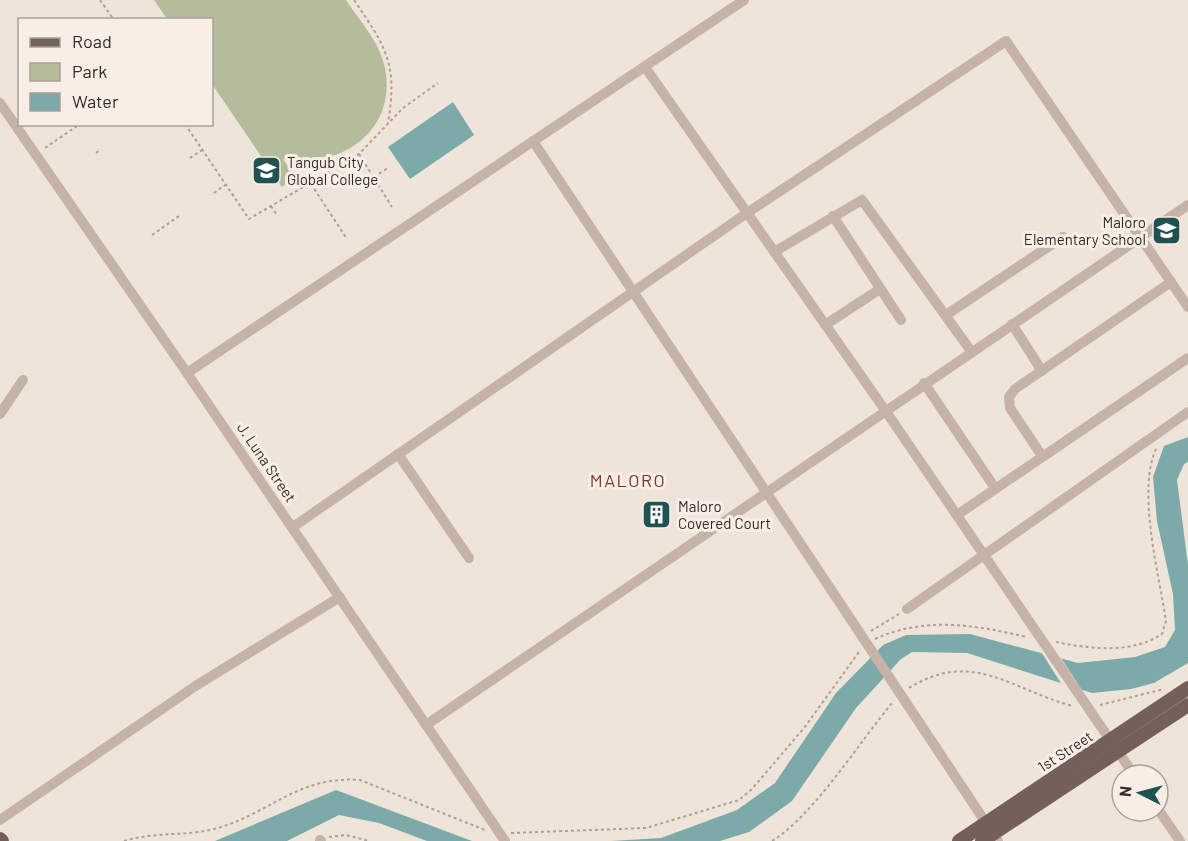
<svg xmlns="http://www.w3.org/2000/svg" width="1188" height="841" font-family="Barlow,sans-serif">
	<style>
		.green { fill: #b4bd9b }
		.water { fill: #7baaa8 }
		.pier { fill: #efe4da }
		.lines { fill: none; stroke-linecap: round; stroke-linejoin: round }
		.path { stroke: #b29d92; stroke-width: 2; stroke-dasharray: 3 3; stroke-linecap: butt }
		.minor { stroke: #c6b3a7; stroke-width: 10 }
		.major { stroke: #746059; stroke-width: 14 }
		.labels { text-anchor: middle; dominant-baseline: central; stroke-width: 6; stroke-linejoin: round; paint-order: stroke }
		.poi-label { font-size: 15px; fill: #332a27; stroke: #f8eee6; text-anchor: start }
		.street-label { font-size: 15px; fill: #332a27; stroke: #f8eee6 }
		.quarter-label { font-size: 18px; letter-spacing: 1.5px; fill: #7c3426; stroke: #f8eee6 }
	</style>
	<rect width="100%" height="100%" fill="#efe4da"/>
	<path class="green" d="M154,0H346C359,20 378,40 384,64C400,129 342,170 283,159L295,177L282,187L212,84V20L167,19Z"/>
	<g class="water">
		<path d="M453,102L474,135L410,179L388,147Z"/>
		<path d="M1188,437V462L1184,464L1177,480L1188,565V663L1154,683L1131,689L1092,693L967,653L912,652L901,659L856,708L792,801L749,832L720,841H611L661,838L737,810L775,783L836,693L883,645L906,635L970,634L1078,663L1135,657L1165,647L1175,630L1173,594L1157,521L1153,477L1164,446Z"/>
		<path d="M336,790L472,841H427L379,823L339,815L287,841H215Z"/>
	</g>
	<path class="pier" d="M1040,650L1059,655L1082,690L1075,691L1064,688Z"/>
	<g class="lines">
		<g class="path">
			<path d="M100,0L114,20"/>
			<path d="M354,0C386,47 398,64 388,123"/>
			<path d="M86,124L87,125"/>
			<path d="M185,124L249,219L359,154L403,108L438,83"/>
			<path d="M45,148L80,124"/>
			<path d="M96,153L100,150"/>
			<path d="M359,154L392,207"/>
			<path d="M190,158L202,150"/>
			<path d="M328,172L333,179"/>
			<path d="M374,177L388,168"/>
			<path d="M311,184L347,239"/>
			<path d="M214,193L225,185"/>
			<path d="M271,206L277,215"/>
			<path d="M152,235L179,216"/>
			<path d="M871,631L899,614"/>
			<path d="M875,639C926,616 974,625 1027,637"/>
			<path d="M1056,642C1090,649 1132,654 1162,634L1166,621C1159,574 1136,489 1157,447"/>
			<path d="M909,688C973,648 1013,691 1073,706"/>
			<path d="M1100,705L1164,689"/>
			<path d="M511,833L646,828L739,800L752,789L804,728L859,652"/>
			<path d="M329,837L346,835L369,841"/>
			<path d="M124,841C153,832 181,836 210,830C267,817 296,775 360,780L485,830"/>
			<path d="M772,841C814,815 860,741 893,702"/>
		</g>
		<g class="minor">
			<path d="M645,67L885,410L1134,775"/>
			<path d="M0,103L187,373L505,841"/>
			<path d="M533,141L998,841"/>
			<path d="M833,216L901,320"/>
			<path d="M774,252L862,200L971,351"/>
			<path d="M946,315L1063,237"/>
			<path d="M1012,324L1042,371"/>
			<path d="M825,325L880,289"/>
			<path d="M187,373L744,0"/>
			<path d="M924,383L995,488"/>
			<path d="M0,414L23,380"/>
			<path d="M398,454L469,558"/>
			<path d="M1042,456L1010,408L1009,397L1015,389L1171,282"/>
			<path d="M957,515L1188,358"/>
			<path d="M293,527L747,213L1006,41L1188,307"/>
			<path d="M907,609L1188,412"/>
			<path d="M426,725L1188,205"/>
			<path d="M1158,809L1180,841"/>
			<path d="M0,820L197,685L340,597"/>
			<path d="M320,840L321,841"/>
		</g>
		<g class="major">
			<path d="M0,839L2,841"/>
			<path d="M959,841L1188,688"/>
			<path d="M982,841L1188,705"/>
		</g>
	</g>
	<defs>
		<symbol id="university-square" viewBox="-11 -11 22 22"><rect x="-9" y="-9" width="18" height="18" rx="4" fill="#205251" stroke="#f8eee6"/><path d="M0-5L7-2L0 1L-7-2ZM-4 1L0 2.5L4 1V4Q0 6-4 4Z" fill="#fff"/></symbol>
		<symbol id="school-square" viewBox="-11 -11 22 22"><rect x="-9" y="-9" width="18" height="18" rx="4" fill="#205251" stroke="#f8eee6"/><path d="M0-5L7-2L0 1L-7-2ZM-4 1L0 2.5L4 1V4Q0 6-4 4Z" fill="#fff"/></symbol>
		<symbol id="building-square" viewBox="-11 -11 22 22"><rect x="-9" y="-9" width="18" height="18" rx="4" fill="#205251" stroke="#f8eee6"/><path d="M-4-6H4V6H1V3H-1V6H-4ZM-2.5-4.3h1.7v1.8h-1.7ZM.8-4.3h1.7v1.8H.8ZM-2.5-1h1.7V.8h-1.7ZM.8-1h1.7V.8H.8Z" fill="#fff"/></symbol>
	</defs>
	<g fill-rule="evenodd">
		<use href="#university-square" x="250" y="154" width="33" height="33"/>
		<use href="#school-square" x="1150" y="214" width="33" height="33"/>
		<use href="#building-square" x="640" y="498" width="33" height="33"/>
	</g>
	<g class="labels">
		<g class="poi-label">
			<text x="287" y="162">Tangub City<tspan x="287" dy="17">Global College</tspan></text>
			<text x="1146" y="222" text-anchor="end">Maloro<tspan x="1146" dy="17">Elementary School</tspan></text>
			<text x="678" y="506">Maloro<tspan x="678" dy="17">Covered Court</tspan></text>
		</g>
		<g class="street-label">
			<text transform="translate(267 462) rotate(56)">J. Luna Street</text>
			<text transform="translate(1065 751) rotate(-33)">1st Street</text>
		</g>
		<g class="quarter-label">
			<text x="628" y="480">MALORO</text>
		</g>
	</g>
	<rect x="18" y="18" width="195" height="108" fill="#f8eee6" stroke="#a9a09a" stroke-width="1.5"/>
	<rect x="30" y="38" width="30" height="9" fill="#746059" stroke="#a9a09a" stroke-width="1.5"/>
	<text x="72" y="48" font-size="18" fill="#332a27">Road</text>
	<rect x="30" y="63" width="30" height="18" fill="#b4bd9b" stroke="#a9a09a" stroke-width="1.5"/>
	<text x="72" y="78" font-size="18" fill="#332a27">Park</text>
	<rect x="30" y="93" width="30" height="18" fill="#7baaa8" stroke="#a9a09a" stroke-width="1.5"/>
	<text x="72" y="108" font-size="18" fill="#332a27">Water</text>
	<g transform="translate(1140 793) rotate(276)"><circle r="28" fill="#f8eee6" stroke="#a9a09a" stroke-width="1.5"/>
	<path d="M0-4.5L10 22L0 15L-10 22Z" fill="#205251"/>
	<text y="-9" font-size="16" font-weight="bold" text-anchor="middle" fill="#332a27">N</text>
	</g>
</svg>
